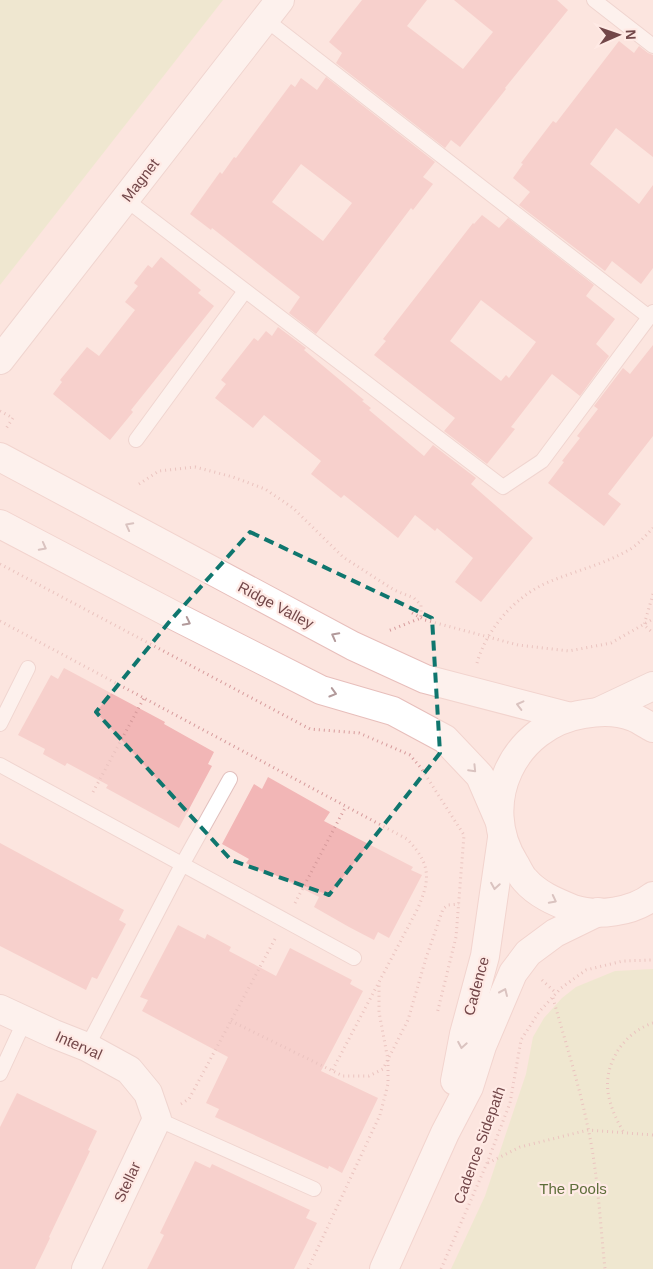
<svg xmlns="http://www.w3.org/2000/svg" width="653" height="1269" font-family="Arial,sans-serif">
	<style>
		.green { fill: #e1e9be }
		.building { fill: #f2b6b6; fill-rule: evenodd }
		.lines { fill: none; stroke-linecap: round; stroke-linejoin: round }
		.lane-casing { stroke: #e2c0be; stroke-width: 16 }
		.street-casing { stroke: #e2c0be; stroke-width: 30 }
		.secondary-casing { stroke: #e7bebb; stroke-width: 30 }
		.path { stroke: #d69a9b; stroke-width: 3; stroke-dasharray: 1 4; stroke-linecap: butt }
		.lane { stroke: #fff; stroke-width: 14 }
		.street { stroke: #fff; stroke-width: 28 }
		.secondary { stroke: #fff; stroke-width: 28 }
		.oneway { stroke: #b29a9b }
		.marked { fill: none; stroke: #0f766e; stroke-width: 4; stroke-dasharray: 10 6; stroke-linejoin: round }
		.labels { text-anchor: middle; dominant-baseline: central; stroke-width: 4.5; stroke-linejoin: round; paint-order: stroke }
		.street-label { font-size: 15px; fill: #734749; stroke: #ffeae5 }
		.park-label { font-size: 15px; fill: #5e6e3a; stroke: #ffeae5 }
	</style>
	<rect width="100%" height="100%" fill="#fce5df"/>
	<g class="green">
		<path d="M0,0H223L0,285Z"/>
		<path d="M653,969V1269H451L485,1196L526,1074L533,1037L544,1018L562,998L576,987L615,971Z"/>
	</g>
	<g class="building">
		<path d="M362,0H427L407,26L463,69L493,32L454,0H557L568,10L505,88L506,89L460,147L451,140L445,148L336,63L342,53L329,42Z"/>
		<path d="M619,41L634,53L639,46L648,53L653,55V157L616,128L590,164L639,204L653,185V268L641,284L612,261L605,271L519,205L530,192L513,178L523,164L521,163L553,121L556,123Z"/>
		<path d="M326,77L435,162L423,177L433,184L413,210L411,208L316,334L289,313L300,297L212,228L211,230L190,214L220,172L222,174L234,157L236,158L291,84L295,87L301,78L317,90ZM301,164L352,203L323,241L272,202Z"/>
		<path d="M482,215L499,228L508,218L594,285L586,296L615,319L596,344L609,356L580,396L552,374L511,427L515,429L487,464L444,431L455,418L374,355L386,341L383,339L473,223L474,224ZM481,300L536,342L509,378L506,375L501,381L450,341Z"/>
		<path d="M161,257L201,290L198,293L214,306L131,410L133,412L110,440L53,394L62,382L60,380L87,347L99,356L135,310L125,302L138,286L134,283L148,265L152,268Z"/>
		<path d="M278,327L306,348L304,350L364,400L362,401L371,408L369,410L424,456L433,445L476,478L471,484L533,538L481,602L455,582L473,558L437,528L435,531L415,515L398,538L344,495L341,498L311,474L321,461L264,415L253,428L215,398L226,384L221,380L254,338L258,341L266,331L272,336Z"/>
		<path d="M653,345V436L608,494L621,504L604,526L548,483L564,462L562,461L580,438L577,436L598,409L594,406L623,368L630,374Z"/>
		<path d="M64,668L165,722L164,724L214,752L208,764L212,766L179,828L106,788L108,785L67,763L65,766L43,754L45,749L18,735L51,675L58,679Z"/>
		<path d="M268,777L330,812L324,821L413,867L411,870L422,875L389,938L378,932L374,940L349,927L314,907L319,897L271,873L269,876L246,863L249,859L222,844L254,784L262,789Z"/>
		<path d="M0,843L124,910L119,920L126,924L97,979L92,977L86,990L0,946Z"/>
		<path d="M178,925L205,939L207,934L231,947L229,951L276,976L290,948L352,980L350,984L363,991L321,1071L378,1098L342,1173L329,1166L328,1169L215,1117L219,1109L206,1103L228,1057L142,1011L148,1000L140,997Z"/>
		<path d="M17,1093L97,1131L88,1150L90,1151L49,1237L50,1238L35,1269H0V1127Z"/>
		<path d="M195,1161L210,1168L212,1164L310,1210L306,1218L317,1223L294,1269H147L164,1235L160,1233Z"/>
	</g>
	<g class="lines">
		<defs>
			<g id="lane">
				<path d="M594,0L653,46"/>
				<path d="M265,19L649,317"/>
				<path d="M125,199L503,487L542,461L653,312"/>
				<path d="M136,440L245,291"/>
				<path d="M0,724L28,668"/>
				<path d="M0,765L354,958"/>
				<path d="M87,1047L183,863L230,779"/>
				<path d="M0,1074L25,1020"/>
				<path d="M157,1119L314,1189"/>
			</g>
			<g id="street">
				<path d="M0,360L280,0"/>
				<path d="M600,711L653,686"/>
				<path d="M0,1009L54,1034L87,1047L129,1070L148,1093L157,1119L86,1269"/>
			</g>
			<g id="secondary">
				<path d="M0,457L353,646L425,679L567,716"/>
				<path d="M0,524L177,617L321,690L393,711L445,739L480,776L499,820"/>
				<path d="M653,728C647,725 640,720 633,717C618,711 600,711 584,714C514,725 476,803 515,864C518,869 521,876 525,880C538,895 556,902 573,909C597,917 633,912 653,896"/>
				<path d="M455,1081L464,1034L485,956L502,838"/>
				<path d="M384,1269L445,1133L469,1087L482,1046L513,973L528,953L555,933L598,912"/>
			</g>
		</defs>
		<use href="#lane" class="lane-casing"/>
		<use href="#street" class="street-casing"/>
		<use href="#secondary" class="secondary-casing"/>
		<g class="path">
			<path d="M0,411L13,418L5,430"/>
			<path d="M139,484L159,471L195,467L233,477L265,489L293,508L343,557L394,590L414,598L421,605V618L388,631"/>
			<path d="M0,564L310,729L359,733L410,755L421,768L464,835L456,937L437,1014"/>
			<path d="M653,594L644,625L653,633"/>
			<path d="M412,613L425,620L518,645L569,651L611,643L653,619"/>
			<path d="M0,621L407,839C431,864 431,879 417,910L332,1071"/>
			<path d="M477,663C486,631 512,600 542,585C570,572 600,566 627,551C637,546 645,536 653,528"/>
			<path d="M93,792L144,698"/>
			<path d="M295,903L346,806"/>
			<path d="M542,980L556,993"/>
			<path d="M553,998C565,1041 579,1084 588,1128C598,1174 600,1222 605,1269"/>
			<path d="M231,1021L343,1076H369L383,1069L408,1020L426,958L443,909L448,905L459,904"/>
			<path d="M181,1104L189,1099L275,939"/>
			<path d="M623,1131C616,1119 610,1106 608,1092C604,1062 625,1032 653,1023"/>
			<path d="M488,1163L520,1147L588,1130L653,1135"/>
			<path d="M308,1269L380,1115L388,1084V1060L379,1012V983"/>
			<path d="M441,1269L487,1163L510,1103L521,1040L539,1012L561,988L586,970L623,961L653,960"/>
		</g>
		<use href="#lane" class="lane"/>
		<use href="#street" class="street"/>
		<use href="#secondary" class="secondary"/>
	</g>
	<defs><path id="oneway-chevron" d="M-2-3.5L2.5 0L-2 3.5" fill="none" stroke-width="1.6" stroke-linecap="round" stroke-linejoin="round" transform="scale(1.25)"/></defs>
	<g class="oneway">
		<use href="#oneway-chevron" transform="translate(129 526) rotate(-152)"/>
		<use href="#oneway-chevron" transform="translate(43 547) rotate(28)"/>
		<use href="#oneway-chevron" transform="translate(187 622) rotate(27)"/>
		<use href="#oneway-chevron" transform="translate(335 636) rotate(-152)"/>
		<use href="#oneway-chevron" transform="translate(333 693) rotate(16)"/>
		<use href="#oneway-chevron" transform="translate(520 705) rotate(-166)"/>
		<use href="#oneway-chevron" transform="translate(473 769) rotate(46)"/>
		<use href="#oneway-chevron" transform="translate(495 886) rotate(99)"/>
		<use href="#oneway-chevron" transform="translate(553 900) rotate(27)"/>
		<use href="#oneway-chevron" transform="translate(504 992) rotate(-66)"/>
		<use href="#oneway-chevron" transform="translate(462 1045) rotate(100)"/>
	</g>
	<path d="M0 0H653V1269H0ZM250,532L432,618L440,753L329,895L231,860L96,712L170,621Z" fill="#fce5df" fill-opacity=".55" fill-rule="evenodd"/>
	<path class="marked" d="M250,532L432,618L440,753L329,895L231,860L96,712L170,621Z"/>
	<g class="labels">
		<g class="street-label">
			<text transform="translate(140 180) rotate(-52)">Magnet</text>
			<text transform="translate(276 605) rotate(28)">Ridge Valley</text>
			<text transform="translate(476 986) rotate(-75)">Cadence</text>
			<text transform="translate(79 1045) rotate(24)">Interval</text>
			<text transform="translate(479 1145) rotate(-70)">Cadence Sidepath</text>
			<text transform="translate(127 1182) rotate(-65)">Stellar</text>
		</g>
		<g class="park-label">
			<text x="573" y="1188">The Pools</text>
		</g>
	</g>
	<g transform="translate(618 35) rotate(88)" stroke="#ffeae5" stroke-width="4" paint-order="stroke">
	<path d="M0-4L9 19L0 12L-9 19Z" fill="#734749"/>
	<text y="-8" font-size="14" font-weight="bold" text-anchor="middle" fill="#734749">N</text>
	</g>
</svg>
